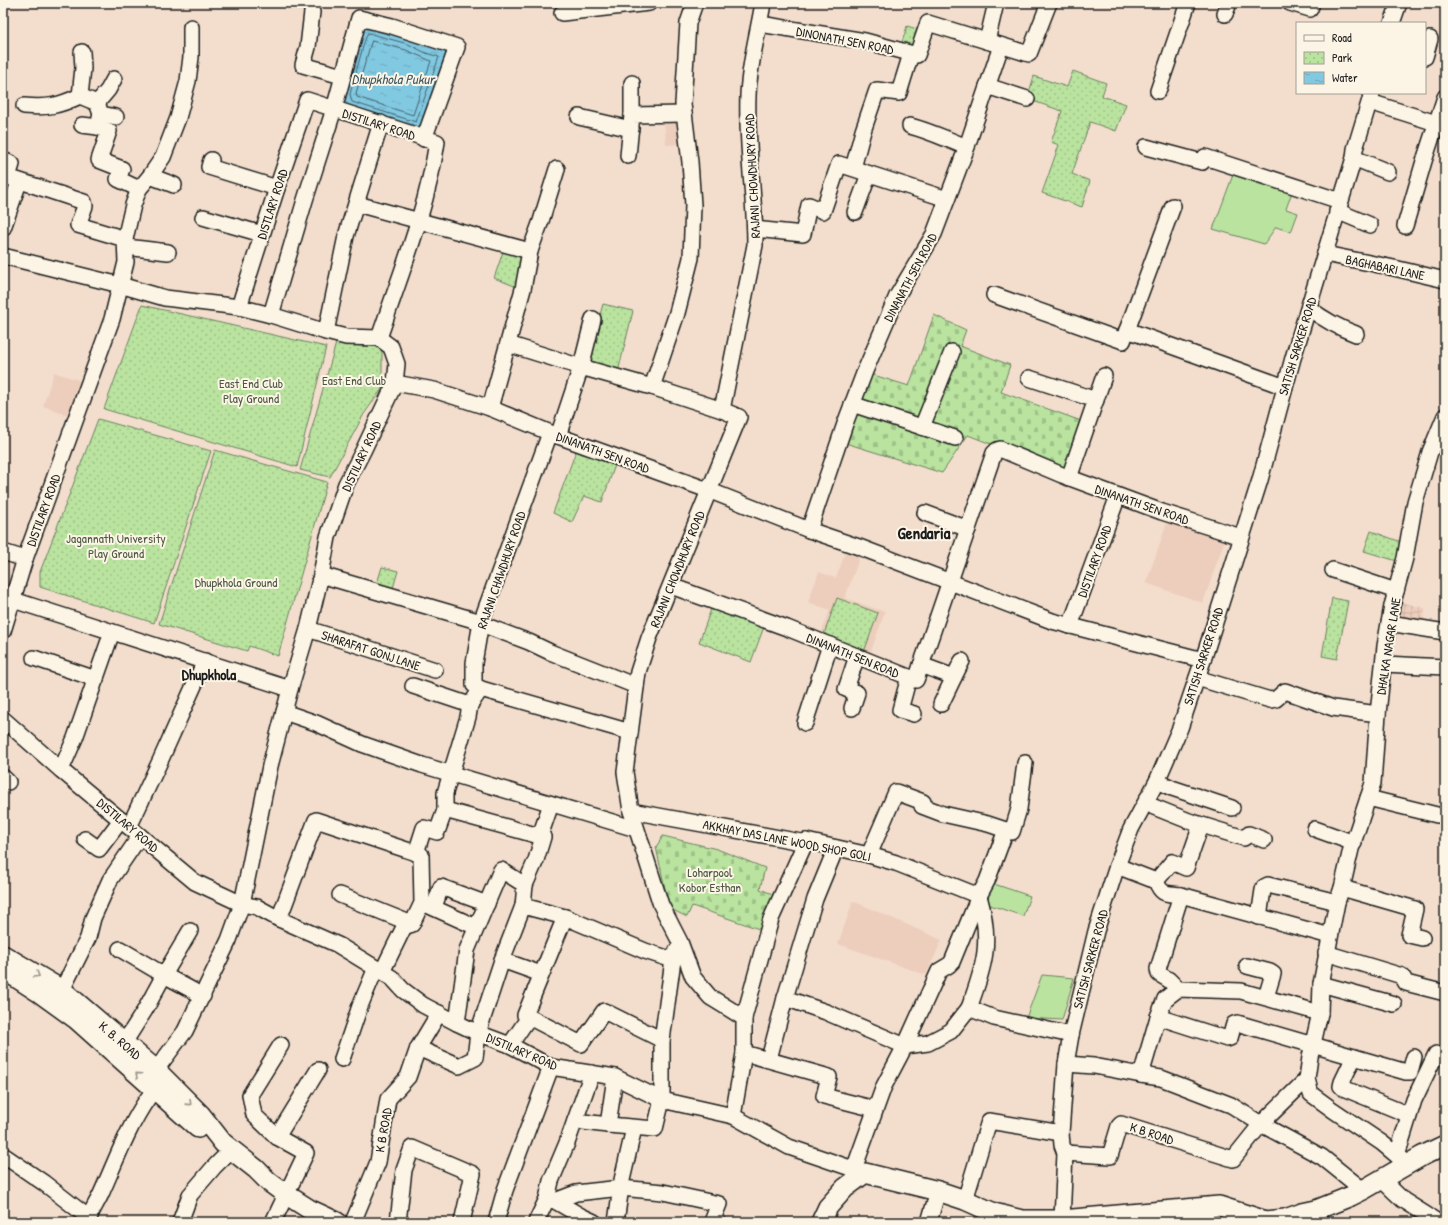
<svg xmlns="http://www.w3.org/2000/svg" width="1448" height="1225" font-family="'Patrick Hand',sans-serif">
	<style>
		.built { fill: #edcebc }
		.industrial { fill: url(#industrial-grid) }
		.grass { fill: #b9e39f; stroke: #6a805e }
		.cemetery { fill: url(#cemetery-stones); stroke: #6a805e }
		.park { fill: url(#park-dots); stroke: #6a805e }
		.water { fill: url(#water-ripples); stroke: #598392 }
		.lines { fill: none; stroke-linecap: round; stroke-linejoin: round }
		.shore { stroke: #44616b; stroke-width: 1 }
		.minor-casing { stroke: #1c1c1c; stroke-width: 18 }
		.major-casing { stroke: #1c1c1c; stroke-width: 22 }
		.minor { stroke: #fcf5e5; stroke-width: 15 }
		.major { stroke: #fcf5e5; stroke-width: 19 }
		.oneway { stroke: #97938b }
		.labels { text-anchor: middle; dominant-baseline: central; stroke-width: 4; stroke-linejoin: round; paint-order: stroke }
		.street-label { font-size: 13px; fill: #1c1c1c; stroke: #fcf5e5 }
		.park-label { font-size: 13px; fill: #4b5843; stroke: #fcf5e5 }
		.water-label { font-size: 14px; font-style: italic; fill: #3f5861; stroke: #fcf5e5 }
		.quarter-label { font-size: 15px; font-weight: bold; fill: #1c1c1c; stroke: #fcf5e5 }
		.district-label { font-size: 17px; font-weight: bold; fill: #1c1c1c; stroke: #fcf5e5 }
	</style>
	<defs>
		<pattern id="industrial-grid" width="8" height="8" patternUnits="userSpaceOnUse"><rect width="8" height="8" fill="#edcebc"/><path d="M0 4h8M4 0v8" fill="none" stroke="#cbb0a1"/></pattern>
		<pattern id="cemetery-stones" width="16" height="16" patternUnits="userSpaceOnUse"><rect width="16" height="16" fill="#b9e39f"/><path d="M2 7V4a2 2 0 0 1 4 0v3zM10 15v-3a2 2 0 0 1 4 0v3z" fill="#9ec288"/></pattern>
		<pattern id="park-dots" width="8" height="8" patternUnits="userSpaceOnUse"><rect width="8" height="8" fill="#b9e39f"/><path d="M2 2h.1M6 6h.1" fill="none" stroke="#9ec288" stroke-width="1.8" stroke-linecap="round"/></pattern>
		<pattern id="water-ripples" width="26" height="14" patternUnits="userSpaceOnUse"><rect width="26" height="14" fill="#81c8e1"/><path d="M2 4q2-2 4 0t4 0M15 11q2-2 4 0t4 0" fill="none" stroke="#6fabc0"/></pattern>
	</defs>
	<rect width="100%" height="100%" fill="#f3decd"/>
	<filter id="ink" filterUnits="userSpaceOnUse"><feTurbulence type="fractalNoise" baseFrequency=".025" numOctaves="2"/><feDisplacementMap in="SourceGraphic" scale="8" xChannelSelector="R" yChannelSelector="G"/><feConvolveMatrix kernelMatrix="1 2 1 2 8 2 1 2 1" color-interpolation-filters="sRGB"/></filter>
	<g filter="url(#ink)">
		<g class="built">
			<path d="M682,117L683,144L666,145L664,118Z"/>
			<path d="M54,372L81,381L68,415L43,406Z"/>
			<path d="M1169,517L1226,536L1203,603L1146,583Z"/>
			<path d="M848,545L862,550L845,598L885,612L869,657L819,639L830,610L808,602L819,572L836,578Z"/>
			<path d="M853,901L942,940L926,975L838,944Z"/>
		</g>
		<path class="industrial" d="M1396,601L1425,608L1423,626L1392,622Z"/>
		<g class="grass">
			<path d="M1234,172L1292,192L1286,209L1298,213L1291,232L1276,227L1264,244L1213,229Z"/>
			<path d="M991,883L1030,896L1023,916L984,903Z"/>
			<path d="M1042,975L1074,978L1062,1020L1026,1018Z"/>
		</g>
		<g class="cemetery">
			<path d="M934,315L966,330L960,346L1010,365L1001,392L1084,422L1065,473L968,435L942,473L842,442L867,373L909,386Z"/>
			<path d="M663,836L717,849L765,868L760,889L775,895L762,930L692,906L687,917L673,910L667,898L656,847Z"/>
		</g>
		<g class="park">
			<path d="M907,26L917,29L910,52L900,49Z"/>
			<path d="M1073,71L1106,83L1102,96L1126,104L1116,131L1090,122L1072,174L1090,181L1082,207L1042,193L1059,145L1051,142L1062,111L1027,99L1034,76L1067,87Z"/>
			<path d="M504,249L525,257L517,287L494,278Z"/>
			<path d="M603,304L633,311L618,372L586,364Z"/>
			<path d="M142,305L326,347L297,467L104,409Z"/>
			<path d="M336,343L363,346H382V389L364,414L330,477L300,470Z"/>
			<path d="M98,419L211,451L154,623L40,587V572Z"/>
			<path d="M215,450L327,482L278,656L249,646L247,651L159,624Z"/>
			<path d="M576,451L615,465L602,502L584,496L572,522L553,513Z"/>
			<path d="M1371,531L1404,543L1397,561L1364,551Z"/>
			<path d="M382,567L398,571L391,595L375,590Z"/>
			<path d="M837,598L878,613L864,652L823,637Z"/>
			<path d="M1332,598L1348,601L1337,659L1322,656Z"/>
			<path d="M713,604L765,624L751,662L699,642Z"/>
		</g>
		<path class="water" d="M362,22L451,49L422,134L346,110L340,95Z"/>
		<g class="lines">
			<g class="shore">
				<path d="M368,33L408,44L426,53L439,57L416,122L352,102L350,94L364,43Z"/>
				<path d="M372,41L406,50L431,61L413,115L357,97L356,94Z"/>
			</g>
			<defs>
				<g id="minor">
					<path d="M695,3L688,23L683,104L690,162L693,205L691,258L677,313L652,387L722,410"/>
					<path d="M1290,3L1310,9L1312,3"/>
					<path d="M312,12L308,47L303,65L342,76"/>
					<path d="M562,13L649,3"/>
					<path d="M1225,14L1229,3"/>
					<path d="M1392,23L1399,3"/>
					<path d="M760,24L865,41L917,55L928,23L1029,54L1049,3"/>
					<path d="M987,41L996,3"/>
					<path d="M82,52L83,68L80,96L97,103L101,114L116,117"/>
					<path d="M1425,57L1430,39"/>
					<path d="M987,86L1027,99"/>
					<path d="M1158,91L1188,3"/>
					<path d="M1370,102L1436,123"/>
					<path d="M97,103L108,90L114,79"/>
					<path d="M24,106C48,108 58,106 80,96"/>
					<path d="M101,114L98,127L109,131L99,160L122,169L118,179L139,189"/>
					<path d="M632,115V83"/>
					<path d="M579,117L631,129"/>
					<path d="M82,125L98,127"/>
					<path d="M910,126C930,131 948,140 967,147"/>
					<path d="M1146,147L1202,162L1205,157L1340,201"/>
					<path d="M628,156L632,115L684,114"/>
					<path d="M1354,158L1388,172"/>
					<path d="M3,160L12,164L8,177L84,202L85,206L78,225L125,239"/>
					<path d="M211,160L209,167L277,188"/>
					<path d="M853,168L863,131L877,90L899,93L911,54"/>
					<path d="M150,176L174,185"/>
					<path d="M357,204L530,251"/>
					<path d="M1337,211L1370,225"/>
					<path d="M855,212L869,174"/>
					<path d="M203,217L262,234"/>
					<path d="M1405,226L1424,161L1445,97"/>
					<path d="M3,228L17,188"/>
					<path d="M755,229L803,234L809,205L823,211L839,164L947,199"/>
					<path d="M126,247L168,252"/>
					<path d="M1325,254L1394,268L1445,280"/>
					<path d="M3,256L120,285L165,298L239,307L271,315L326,332L346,337L379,338L391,347L397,364L395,383L363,451L346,484L328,537L321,575L308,629L290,689L270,766L242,904L229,940L185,1031L156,1070"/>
					<path d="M994,295L1123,341L1173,206"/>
					<path d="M239,307L277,188L307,100L437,142C427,209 401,273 379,338"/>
					<path d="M1309,308C1324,320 1337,327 1356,334"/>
					<path d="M271,315L305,200L334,109L359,18L392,26L457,47L424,139"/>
					<path d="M1127,330L1285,387"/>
					<path d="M326,332L346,236L381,123"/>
					<path d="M508,344L581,367L652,387"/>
					<path d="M1029,378L1096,400"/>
					<path d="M395,383L434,390L490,408L558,436L708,490L809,530L859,547L1052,621L1203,660"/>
					<path d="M852,404L955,438"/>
					<path d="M490,408L523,289L530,251L541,221L557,169"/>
					<path d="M922,427L952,352"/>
					<path d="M558,436L581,367L593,319"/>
					<path d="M1069,478L1104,376"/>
					<path d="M925,513L968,529"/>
					<path d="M809,530L846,421L865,371L897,296L934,234L965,152L1001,46"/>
					<path d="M3,552L25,559"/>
					<path d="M1333,570L1396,591"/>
					<path d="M321,575L481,622"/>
					<path d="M671,586L787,628L916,680L994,453L997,450L1000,449L1062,475L1162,512L1241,537"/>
					<path d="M4,597L290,689"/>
					<path d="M1389,623L1445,632"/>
					<path d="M481,624L529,642L550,652L636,686"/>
					<path d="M1070,626L1118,496"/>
					<path d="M308,629L435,670"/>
					<path d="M3,631L25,559L112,319L126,262L125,239L133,205L139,189L150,176L163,157L178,118L188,81L191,57V27"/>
					<path d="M34,658L96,679"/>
					<path d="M1384,664L1445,667"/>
					<path d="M921,665L954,677L941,704"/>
					<path d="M909,677L900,710L914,714"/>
					<path d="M954,677L962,661"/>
					<path d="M1197,678L1270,700L1276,699L1285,691L1333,708L1378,714"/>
					<path d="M413,686L470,705"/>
					<path d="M481,689L630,732"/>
					<path d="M852,708L857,693L846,689L857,656"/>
					<path d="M284,712L316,723L362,744L422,765L636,829"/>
					<path d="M3,719L61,770L195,882L242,904L257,907L279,919L338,945L392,978L403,990L423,1005L457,1023L478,1033L510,1045L551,1067L615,1077L662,1100L733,1116L789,1147L865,1173"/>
					<path d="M805,723L830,645"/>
					<path d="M61,770L75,738L112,632"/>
					<path d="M3,777L8,782"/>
					<path d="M1157,781L1172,788L1232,808"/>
					<path d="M1368,798L1437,815"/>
					<path d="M1147,799L1151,805L1154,807L1189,821L1244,838L1249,834L1264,840"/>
					<path d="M445,810L543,837L536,860L525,885"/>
					<path d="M631,811L801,842L806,841L869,855L896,863L979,896C992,941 985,965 969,1008L994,1018L1071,1035"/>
					<path d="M129,827L161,759L205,661"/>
					<path d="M1315,829L1354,843"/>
					<path d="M540,836L551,804"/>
					<path d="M85,839L99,849L121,820"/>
					<path d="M869,855L896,792L923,802L922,806L943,814L988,824L1012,832L1019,809L1025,763"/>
					<path d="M1117,866L1156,881L1172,862L1186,868L1201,825"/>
					<path d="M1156,881C1162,896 1166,893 1181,895L1330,936"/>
					<path d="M1342,888L1415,909L1409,935L1422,938"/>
					<path d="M340,895L412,924"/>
					<path d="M425,904L476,927"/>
					<path d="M434,907L441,887L487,904"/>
					<path d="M1259,917L1263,890L1264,887L1268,885L1337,902"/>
					<path d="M279,919L316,820L416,853"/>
					<path d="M190,931L164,975L203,996"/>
					<path d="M120,949L164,975L145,1010L124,1043"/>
					<path d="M1326,953L1402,976L1406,983L1445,993"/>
					<path d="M502,960L541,974"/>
					<path d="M1247,966L1270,972L1273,974L1266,997"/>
					<path d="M382,972L404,927L412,924L422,903L421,855L416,853L424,828L437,832L445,810V793L468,717L470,705L481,689L474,685V663L481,622L550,433"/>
					<path d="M1321,984L1394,1004"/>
					<path d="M1178,989L1169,980L1159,974L1158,969L1181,895"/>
					<path d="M62,990L88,938L93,918L110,880L140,836"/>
					<path d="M785,998L815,899L836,848"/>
					<path d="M529,1017L581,1044L604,1011L662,1040"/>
					<path d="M1158,1017L1227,1039L1230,1038L1234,1024L1237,1023L1354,1057"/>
					<path d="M744,1018L771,919L806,841"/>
					<path d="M457,1023L467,950L501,870L525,885L523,906L565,917L645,951L673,960"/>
					<path d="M510,1045L529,1017L525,1015L565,917"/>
					<path d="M418,1048L439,1013"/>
					<path d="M744,1053L829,1077L824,1096L875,1109"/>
					<path d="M342,1059L360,1006L376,968"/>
					<path d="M769,1059L785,998L826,1012L905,1046L928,1043L951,1031L969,1008"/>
					<path d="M1066,1064L1094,1066L1141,1075L1161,1078L1231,1105L1261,1124L1322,1157L1363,1190"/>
					<path d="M1141,1075L1158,1017L1165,999L1178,989L1241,991L1320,1013"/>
					<path d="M1409,1115L1343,1088L1341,1086L1342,1082L1354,1057L1406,1072H1410L1414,1057"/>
					<path d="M733,1116L744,1053V1018L710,997L693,977L680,942L661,905L631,811L625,772L638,672L649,638L739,417L722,410L755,245C755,195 746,146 748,96C749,64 758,34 763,3"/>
					<path d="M575,1121L608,1125L615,1077"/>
					<path d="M608,1125L655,1129L662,1100V1040L673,960L677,950"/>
					<path d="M277,1137L318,1070"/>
					<path d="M1065,1153L1110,1156L1119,1126L1121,1124L1233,1159L1261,1124L1307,1079"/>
					<path d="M3,1155L44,1183L89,1218"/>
					<path d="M1397,1155L1414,1100L1436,1054"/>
					<path d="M1407,1164L1382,1143L1333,1110L1311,1094L1307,1079L1310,1057L1320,1013L1321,984L1337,902L1342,888L1351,849L1373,783L1378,714L1385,646L1392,606L1405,558L1415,502L1430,452L1445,416"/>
					<path d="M854,1169L884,1086L905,1046L939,971L949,965L952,962L979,896L987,881L1006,830"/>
					<path d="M1381,1179L1403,1200L1438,1222"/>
					<path d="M547,1199L555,1201L576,1193L621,1188L663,1192L719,1204L713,1219L718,1222"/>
					<path d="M965,1200L989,1121L1061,1133"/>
					<path d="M555,1201L581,1216L594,1222"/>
					<path d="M1062,1220L1065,1153L1062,1145L1061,1133L1066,1064L1071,1035L1096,931L1117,866L1131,829L1157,781L1180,728L1203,660L1260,480L1293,358L1354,158L1355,149L1372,93"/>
					<path d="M88,1222C90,1212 97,1203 101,1194C115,1163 128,1127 148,1098C152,1093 158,1088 163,1083"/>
					<path d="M180,1222L190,1195L214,1167L231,1150"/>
					<path d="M273,1222L306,1153L277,1137L254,1115L250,1095L281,1045"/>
					<path d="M353,1222L378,1162L388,1099L408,1077L418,1048L459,1066L475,1058L478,1033L502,960L523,906"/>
					<path d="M398,1222L404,1170L412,1148L473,1174L462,1222"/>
					<path d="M496,1222L505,1190L551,1067"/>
					<path d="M536,1222L547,1199L551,1181L567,1143L592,1073"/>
					<path d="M616,1222L622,1180L634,1128"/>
					<path d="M929,1222L938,1191"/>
				</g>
				<g id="major">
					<path d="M3,955L62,990L75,1001L156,1070L201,1115L223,1143L256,1169L269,1182L287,1195L309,1209L337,1222"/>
					<path d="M9,973L40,993L76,1019L198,1128"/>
					<path d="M821,1222L828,1207L845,1188L865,1173L938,1191L965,1200L994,1213L1022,1220H1062L1219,1206L1266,1221L1285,1219L1302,1213L1316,1210L1351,1196L1363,1190L1422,1156L1445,1145"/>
				</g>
			</defs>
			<use href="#minor" class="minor-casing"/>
			<use href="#major" class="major-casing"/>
			<use href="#minor" class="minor"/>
			<use href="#major" class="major"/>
		</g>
		<defs><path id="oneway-chevron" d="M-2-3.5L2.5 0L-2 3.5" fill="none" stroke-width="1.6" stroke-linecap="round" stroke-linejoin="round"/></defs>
		<g class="oneway">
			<use href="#oneway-chevron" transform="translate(37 975) rotate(31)"/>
			<use href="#oneway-chevron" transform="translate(138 1075) rotate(-138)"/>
			<use href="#oneway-chevron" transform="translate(189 1103) rotate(44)"/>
		</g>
	</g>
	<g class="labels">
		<g class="street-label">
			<text transform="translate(845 40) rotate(11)">DINONATH SEN ROAD</text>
			<text transform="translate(379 124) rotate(18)">DISTILARY ROAD</text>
			<text transform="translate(752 176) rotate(-93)">RAJANI CHOWDHURY ROAD</text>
			<text transform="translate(272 204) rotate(-72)">DISTLARY ROAD</text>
			<text transform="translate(1385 267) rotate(12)">BAGHABARI LANE</text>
			<text transform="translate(910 277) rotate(-62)">DINANATH SEN ROAD</text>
			<text transform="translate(1297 346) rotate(-73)">SATISH SARKER ROAD</text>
			<text transform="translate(603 452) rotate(20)">DINANATH SEN ROAD</text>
			<text transform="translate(361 456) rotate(-65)">DISTILARY ROAD</text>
			<text transform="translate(1142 504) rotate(19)">DINANATH SEN ROAD</text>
			<text transform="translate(43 510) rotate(-70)">DISTILARY ROAD</text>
			<text transform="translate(1094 561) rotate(-70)">DISTILARY ROAD</text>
			<text transform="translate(677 569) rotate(-68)">RAJANI CHOWDHURY ROAD</text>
			<text transform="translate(501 570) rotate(-71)">RAJANI CHAWDHURY ROAD</text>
			<text transform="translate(1388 646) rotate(-81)">DHALKA NAGAR LANE</text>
			<text transform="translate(371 650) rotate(18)">SHARAFAT GONJ LANE</text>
			<text transform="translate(853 655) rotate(22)">DINANATH SEN ROAD</text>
			<text transform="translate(1203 656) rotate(-72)">SATISH SARKER ROAD</text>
			<text transform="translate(128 825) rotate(40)">DISTILARY ROAD</text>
			<text transform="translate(787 840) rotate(11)">AKKHAY DAS LANE WOOD SHOP GOLI</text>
			<text transform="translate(1090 959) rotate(-75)">SATISH SARKER ROAD</text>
			<text transform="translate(120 1040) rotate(41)">K. B. ROAD</text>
			<text transform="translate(522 1051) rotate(23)">DISTILARY ROAD</text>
			<text transform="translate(383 1130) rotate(-80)">K B ROAD</text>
			<text transform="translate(1152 1133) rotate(18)">K B ROAD</text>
		</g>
		<g class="park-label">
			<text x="354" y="380">East End Club</text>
			<text x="251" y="383">East End Club<tspan x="251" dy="15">Play Ground</tspan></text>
			<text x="116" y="538">Jagannath University<tspan x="116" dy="15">Play Ground</tspan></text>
			<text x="236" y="582">Dhupkhola Ground</text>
			<text x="710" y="872">Loharpool<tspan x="710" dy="15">Kobor Esthan</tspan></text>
		</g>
		<g class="water-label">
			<text x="393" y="78">Dhupkhola Pukur</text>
		</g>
		<g class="quarter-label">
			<text x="209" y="674">Dhupkhola</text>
		</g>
		<g class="district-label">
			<text x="924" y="532">Gendaria</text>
		</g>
	</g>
	<rect width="1448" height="1225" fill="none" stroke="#fcf5e5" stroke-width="16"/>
	<rect x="8" y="8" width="1432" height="1209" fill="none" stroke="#1c1c1c" stroke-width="1.5" filter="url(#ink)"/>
	<rect x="1296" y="22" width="130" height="72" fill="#fcf5e5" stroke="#a29e95"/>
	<rect x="1304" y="35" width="20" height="6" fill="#fcf5e5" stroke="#a29e95"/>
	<text x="1332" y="42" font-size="12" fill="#1c1c1c">Road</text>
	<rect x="1304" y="52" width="20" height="12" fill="url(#park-dots)" stroke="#a29e95"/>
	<text x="1332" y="62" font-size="12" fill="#1c1c1c">Park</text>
	<rect x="1304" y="72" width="20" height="12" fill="url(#water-ripples)" stroke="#a29e95"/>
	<text x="1332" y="82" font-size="12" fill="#1c1c1c">Water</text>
</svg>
